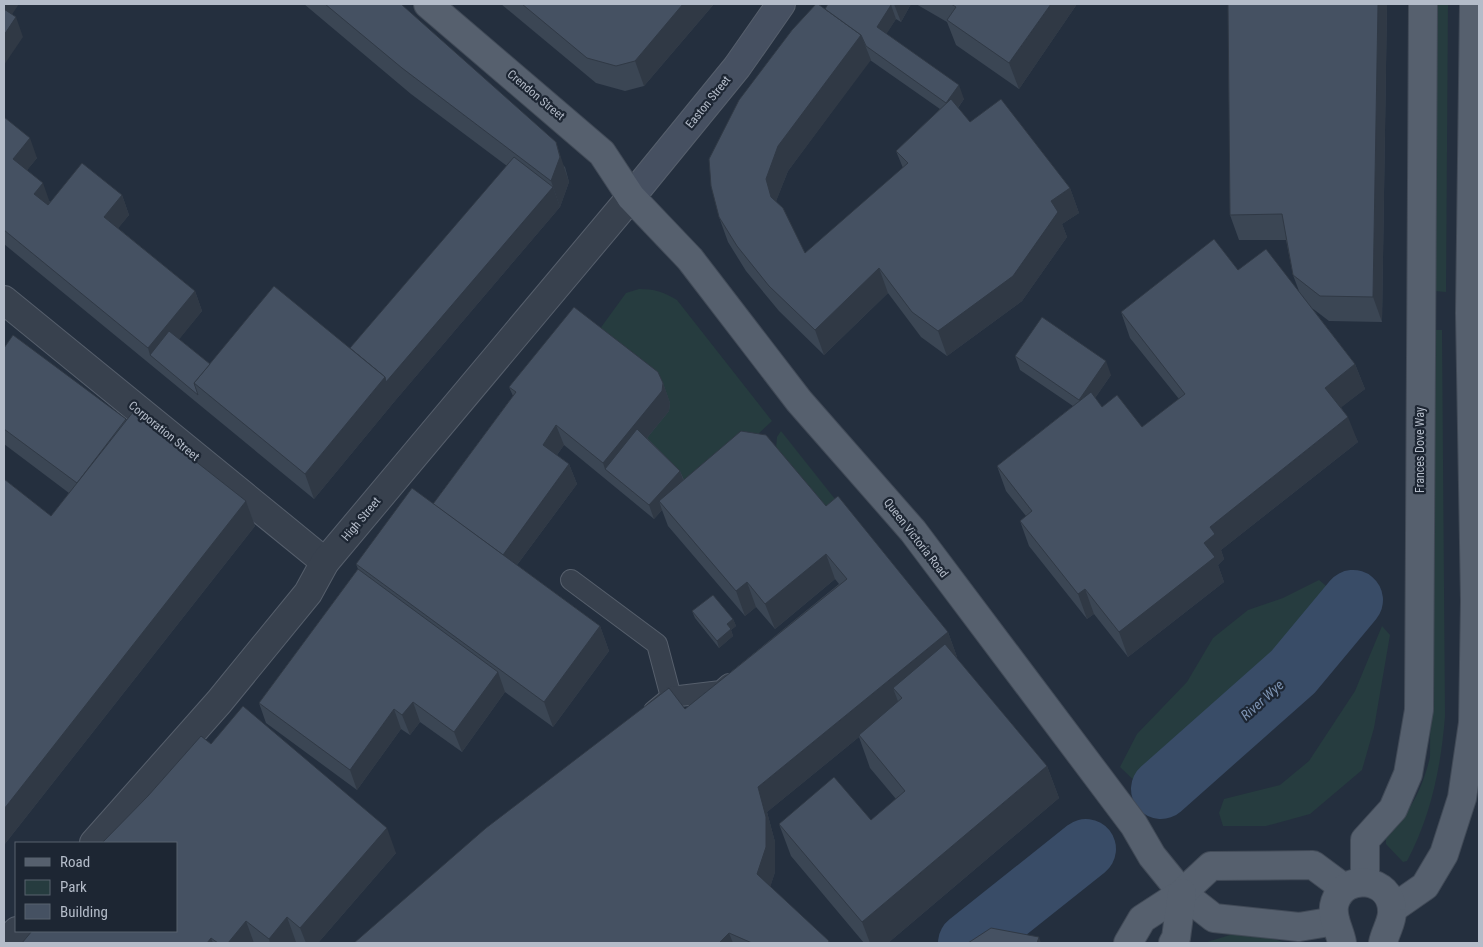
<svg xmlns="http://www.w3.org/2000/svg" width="1483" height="947" font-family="'Roboto Condensed',sans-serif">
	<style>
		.green { fill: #263c3f }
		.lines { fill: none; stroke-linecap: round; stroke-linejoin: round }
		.river { stroke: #394c67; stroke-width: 60 }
		.lane-casing { stroke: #565f6c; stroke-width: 22 }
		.street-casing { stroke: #565f6c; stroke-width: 30 }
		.secondary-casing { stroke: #565f6c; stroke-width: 30 }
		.primary-casing { stroke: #414a57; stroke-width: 30 }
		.lane { stroke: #38414e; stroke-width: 20 }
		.street { stroke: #38414e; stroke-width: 28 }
		.secondary { stroke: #465061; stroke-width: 28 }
		.primary { stroke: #56606e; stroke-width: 28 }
		.wall { fill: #3b4654; fill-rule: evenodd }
		.shaded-wall { fill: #303945 }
		.building { fill: #455162; stroke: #303945 }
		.labels { text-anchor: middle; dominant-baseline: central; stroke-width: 4.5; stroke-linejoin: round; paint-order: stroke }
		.street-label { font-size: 12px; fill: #b4bcc9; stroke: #1d2633 }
		.water-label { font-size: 14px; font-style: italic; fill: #7c92b1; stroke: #1d2633 }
	</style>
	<rect width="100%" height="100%" fill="#242f3e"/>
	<g class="green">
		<path d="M1435,4H1448L1446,292L1435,291Z"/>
		<path d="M639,289C654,289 664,292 677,300L772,421L720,469L685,485L642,443L594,337L626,293Z"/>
		<path d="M1433,330H1442L1445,716C1441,767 1431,816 1407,861L1403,862L1386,844V839C1409,813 1422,791 1430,757Z"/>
		<path d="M781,431L850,518L835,531L775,460L777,437Z"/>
		<path d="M1319,580L1342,599L1287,668L1175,770L1144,790L1120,767L1137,734L1187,682L1213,638L1248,610L1283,598Z"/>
		<path d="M1382,626L1390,635L1374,728L1362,770L1310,814L1266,826H1223L1219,813L1224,799L1280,785L1309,761L1355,691Z"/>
		<path d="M1256,933L1286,943H1204L1230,935Z"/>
	</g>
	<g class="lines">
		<g class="river">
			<path d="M1161,789L1293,672L1353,600"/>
			<path d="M968,943L1086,849"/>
		</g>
		<defs>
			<g id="lane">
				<path d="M571,580L657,644L671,697"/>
				<path d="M654,711L671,697L721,691L729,684"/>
			</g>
			<g id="street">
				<path d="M4,300L325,562"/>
				<path d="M94,843L219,702L308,593L325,562L631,197"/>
				<path d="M5,943L17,931"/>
			</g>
			<path id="secondary" d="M631,197L737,67L781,4"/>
			<g id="primary">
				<path d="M428,4L602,153L631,197L690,259L799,401L913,531L1134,825L1152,856L1182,893L1214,918L1299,927L1335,921"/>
				<path d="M1365,881V840L1393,809L1408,774L1419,710L1423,4"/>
				<path d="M1392,909L1425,886L1444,854L1462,798L1473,723L1475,601L1470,313L1474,4"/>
				<path d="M1128,943L1142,919L1182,893L1211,866L1313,865L1344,888"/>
				<path d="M1173,943L1176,938L1182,893"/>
				<path d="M1342,943C1340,930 1330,916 1335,902C1345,872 1391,878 1392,910C1393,921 1385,932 1383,943"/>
			</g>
		</defs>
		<use href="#lane" class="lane-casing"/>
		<use href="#street" class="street-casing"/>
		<use href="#secondary" class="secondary-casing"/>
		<use href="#primary" class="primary-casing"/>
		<use href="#lane" class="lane"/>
		<use href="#street" class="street"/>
		<use href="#secondary" class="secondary"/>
		<use href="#primary" class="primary"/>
	</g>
	<g class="wall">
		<path d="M304,4H401L565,167L569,182L560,207L394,402L314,499L4,244V117L37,158L27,170L50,202L122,195L129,215L118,228L195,291L202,311L179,339L210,364L350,348L507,166L411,94Z"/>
		<path d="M501,4H714L644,86L625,91L596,83Z"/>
		<path d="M828,4H911L901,22L896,19L886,34L964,99L958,108L970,122L1070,188L1079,213L1062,224L1067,237L1022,301L947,356L921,337L888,293L824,355L779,311L746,271L728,242L719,217ZM870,60L940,109L896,151L903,168L805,253L776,201L788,171Z"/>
		<path d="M916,4H1077L1019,89L956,45L947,22Z"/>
		<path d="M1228,4H1387L1382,322L1329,321L1312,308L1355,364L1365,389L1341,407L1358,442L1221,550L1224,559L1218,565L1224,582L1128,657L1094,614L1087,619L1029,546L1020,521L1026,516L1006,491L997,466L1073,406L1020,370L1015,356L1111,375L1095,398L1102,407L1142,427L1179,399L1130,338L1121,312L1238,270L1299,291L1293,275L1286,240H1239L1230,215Z"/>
		<path d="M4,348L126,420L246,501L255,526L4,845V479L51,516L69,493L4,444Z"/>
		<path d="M663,383L670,403L669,411L647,438L680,471L684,480L826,506L948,632L957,657L956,658L1047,766L1059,798L888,943H864L791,856L779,824L871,820L896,799L870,768L859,737L767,812L775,842V872L770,887L829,941L830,943H354L685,709L839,584L835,579L775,629L756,607L745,616L668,526L662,510L654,519L564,445L557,455L569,464L577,484L517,565L600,626L609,651L553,727L505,692L462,752L420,722L410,735L401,729L357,790L266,723L259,703L358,569L356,564L433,504L513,396L509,387Z"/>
		<path d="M692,611L733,619L736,626L731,630L733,636L719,648L695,618Z"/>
		<path d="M211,744L396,853L318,943H297L296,942L295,943H22L148,796Z"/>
	</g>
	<g class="shaded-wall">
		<path d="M4,4H19L5,25L4,22Z"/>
		<path d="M683,4H714L644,86L635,61Z"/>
		<path d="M894,4H911L901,22Z"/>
		<path d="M1051,4H1077L1019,89L1009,63Z"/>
		<path d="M1378,4H1387L1382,322L1373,297Z"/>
		<path d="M891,5L896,19L882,41L877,27Z"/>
		<path d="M16,17L23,37L4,65V35Z"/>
		<path d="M861,35L871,60L788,171L775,204L771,197L766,179L778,146Z"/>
		<path d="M959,85L964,99L951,117L946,103Z"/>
		<path d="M30,138L37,158L20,179L13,159Z"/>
		<path d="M556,142L569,182L560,207L551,181Z"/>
		<path d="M43,183L50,203L42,214L34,194Z"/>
		<path d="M553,187L560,207L394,402L314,499L305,474L385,377Z"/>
		<path d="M1070,188L1079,213L1062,224L1067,237L1022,301L947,356L938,331L1051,201Z"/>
		<path d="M122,195L129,215L111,237L104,217Z"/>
		<path d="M879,268L888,293L824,355L815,330Z"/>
		<path d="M195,291L202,311L160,363L150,355L148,348Z"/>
		<path d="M1106,361L1111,375L1084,414L1079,400Z"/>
		<path d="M1355,364L1365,389L1334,413L1325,388Z"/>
		<path d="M663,383L670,403L669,411L615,477L605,469L603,463Z"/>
		<path d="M1348,417L1358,442L1221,550L1224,559L1218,565L1224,582L1128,657L1119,632L1204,543L1210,527Z"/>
		<path d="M556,425L564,445L550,465L543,445Z"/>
		<path d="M569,464L577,484L508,577L501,557Z"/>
		<path d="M680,471L685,485L659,501L662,510L654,519L649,505Z"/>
		<path d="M246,501L255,526L4,845V809Z"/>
		<path d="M826,554L835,579L775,629L765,604Z"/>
		<path d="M747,582L756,607L745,616L736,591Z"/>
		<path d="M1085,589L1094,614L1087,619L1078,594Z"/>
		<path d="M733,619L736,626L731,630L733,636L719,648L717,641L727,624Z"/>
		<path d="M600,626L609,651L553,727L544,702Z"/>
		<path d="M948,632L957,657L903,701L902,698L893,688L899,704L859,735V737L767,812L775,842V872L766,900L757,874L758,787Z"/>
		<path d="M498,672L505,692L462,752L454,732Z"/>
		<path d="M413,702L420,722L410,735L402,715Z"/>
		<path d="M394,709L401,729L357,790L350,770Z"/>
		<path d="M1047,766L1059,798L888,943H870L862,922Z"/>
		<path d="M387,828L396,853L318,943H306L300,928Z"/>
		<path d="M287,917L296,942L295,943H270L269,939Z"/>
		<path d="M246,921L254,943H228Z"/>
		<path d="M729,933L733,943H719Z"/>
		<path d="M1039,937L1041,943H1037Z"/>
		<path d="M211,938L213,943H207Z"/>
	</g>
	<g class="building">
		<path d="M325,4H401L556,142L560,157L551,181L402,68Z"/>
		<path d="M522,4H683L635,61L616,66L587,58Z"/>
		<path d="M816,4H818L861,35L778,146L766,179L771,197L783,208L805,253L908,163L896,151L951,99L970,122L1001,99L1070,188L1051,201L1058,212L1013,276L938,331L912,312L879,268L815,330L769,286L737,246L719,217L711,186L709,159L739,100L792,30Z"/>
		<path d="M828,4H888L891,5L877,27L959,85L946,103L866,46L861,35L825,9Z"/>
		<path d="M951,4H1051L1009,63L947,20L956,7Z"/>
		<path d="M1228,4H1378L1373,297L1320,296L1293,275L1282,214L1230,215Z"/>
		<path d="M4,9L16,17L4,35Z"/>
		<path d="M4,117L30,138L13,159L43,183L34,194L48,205L82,163L122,195L104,217L195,291L148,348L4,230Z"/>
		<path d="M514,157L553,187L386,382L385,377L350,348Z"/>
		<path d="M1214,239L1238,270L1266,249L1355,364L1325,388L1348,417L1210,527L1215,534L1204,543L1215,557L1119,632L1085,589L1078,594L1020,521L1032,511L997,466L1091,392L1102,407L1117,395L1142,427L1185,394L1121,312Z"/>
		<path d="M274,286L385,377L305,474L194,383Z"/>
		<path d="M574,307L658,372L663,383L662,391L603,463L556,425L543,445L569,464L503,555L433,504L516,392L509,387Z"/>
		<path d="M1042,317L1106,361L1079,400L1015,356Z"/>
		<path d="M169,331L210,364L194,383L198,395L150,355Z"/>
		<path d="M13,335L126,419L77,483L4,429V348Z"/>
		<path d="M133,412L246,501L4,809V479L51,516Z"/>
		<path d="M637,429L680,471L649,505L605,469Z"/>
		<path d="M741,431L766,435L826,506L838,496L948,632L758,787L766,817V847L757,874L829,941L828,943H752L729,933L719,943H354L486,828L669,688L685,709L847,579L826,554L765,604L747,582L736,591L659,501Z"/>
		<path d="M412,488L600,626L544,702L356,564Z"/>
		<path d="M358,569L498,672L454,732L413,702L402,715L394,709L350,770L259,703Z"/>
		<path d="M713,595L733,619L727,624L731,629L717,641L692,611Z"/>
		<path d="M945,644L1047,766L862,922L779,824L834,777L871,820L905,791L859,735L902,698L893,688Z"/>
		<path d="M243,706L387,828L300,928L287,917L269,939L246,921L228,943H218L211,938L207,943H22L32,931H176V843H102L148,796L201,736L211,744Z"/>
		<path d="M991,928L1039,937L1037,943H968Z"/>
	</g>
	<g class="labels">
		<g class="street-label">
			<text transform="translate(536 95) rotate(40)">Crendon Street</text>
			<text transform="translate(708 102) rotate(-51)">Easton Street</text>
			<text transform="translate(164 431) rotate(39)">Corporation Street</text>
			<text transform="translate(1420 450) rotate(-90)">Frances Dove Way</text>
			<text transform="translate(361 519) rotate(-50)">High Street</text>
			<text transform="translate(916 538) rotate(52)">Queen Victoria Road</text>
		</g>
		<g class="water-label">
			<text transform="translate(1262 700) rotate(-42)">River Wye</text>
		</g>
	</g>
	<rect width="1483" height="947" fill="none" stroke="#b4bcc9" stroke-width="10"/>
	<rect x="15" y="842" width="162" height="90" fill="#1d2633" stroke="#59626f"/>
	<rect x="25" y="858" width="25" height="8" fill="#56606e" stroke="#59626f"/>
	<text x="60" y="867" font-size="15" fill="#b4bcc9">Road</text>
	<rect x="25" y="880" width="25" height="15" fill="#263c3f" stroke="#59626f"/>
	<text x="60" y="892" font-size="15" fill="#b4bcc9">Park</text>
	<rect x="25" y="904" width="25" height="15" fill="#455162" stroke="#59626f"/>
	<text x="60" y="917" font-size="15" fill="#b4bcc9">Building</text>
</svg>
